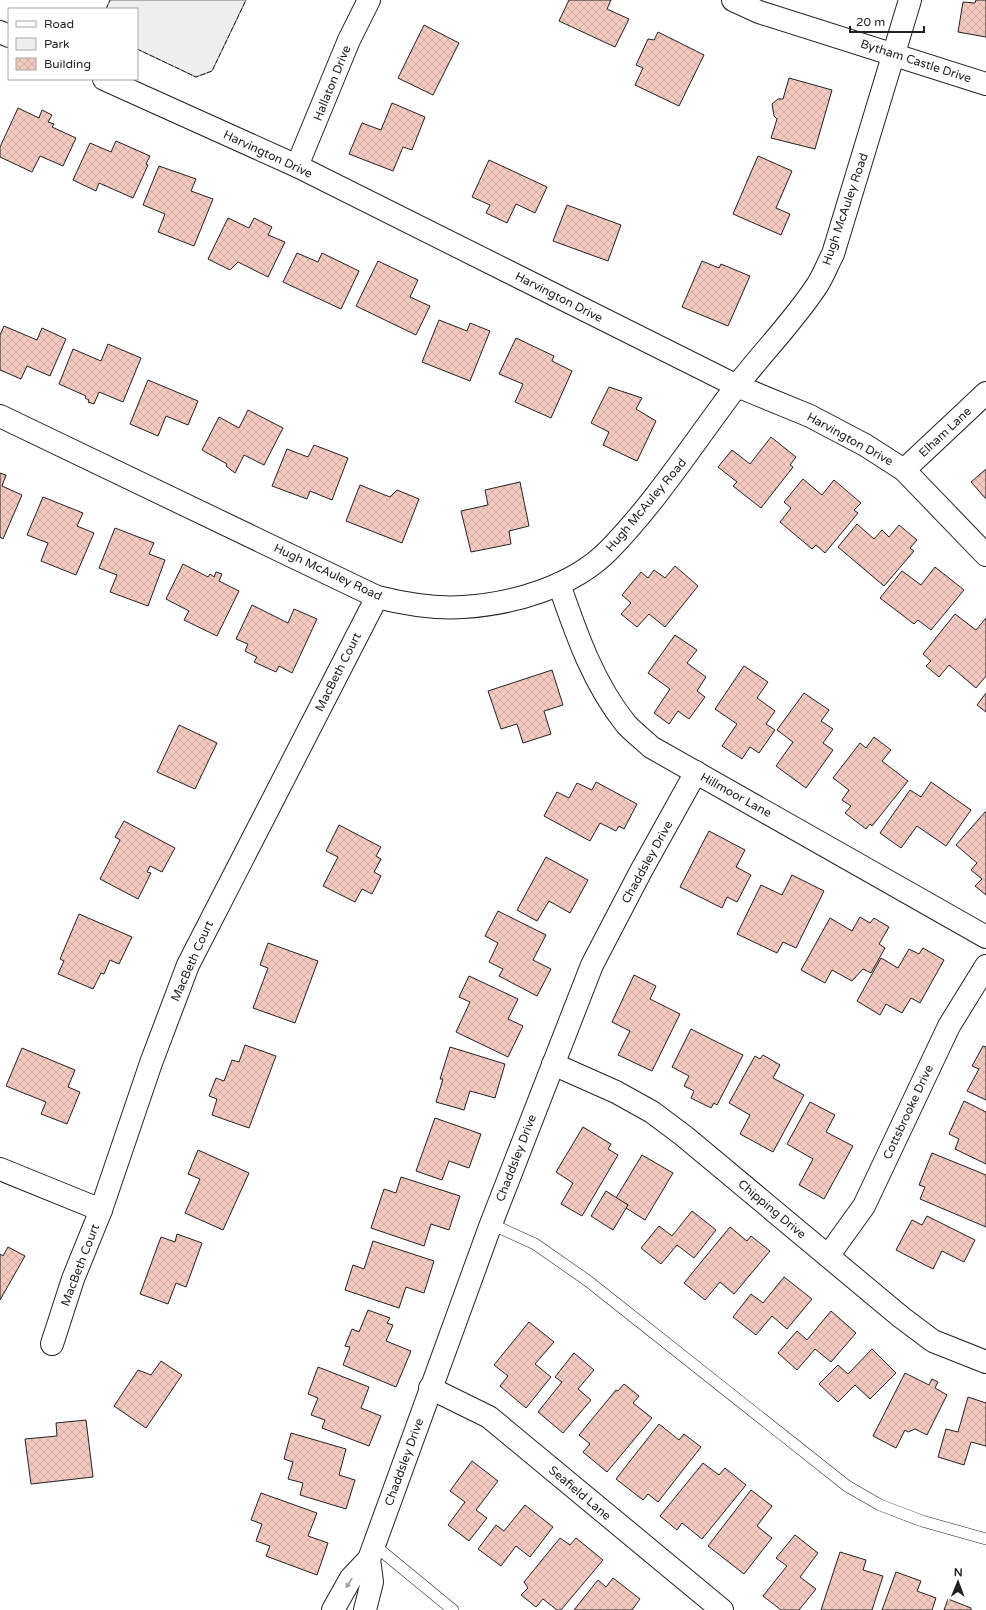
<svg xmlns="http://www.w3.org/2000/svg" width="986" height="1610" font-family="'Varela Round',sans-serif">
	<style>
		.green { fill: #eee; stroke: #6f6f6f }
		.building { fill: url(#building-cross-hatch); stroke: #222 }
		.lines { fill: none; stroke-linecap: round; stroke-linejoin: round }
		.lane-casing { stroke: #222; stroke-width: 12 }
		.street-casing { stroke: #222; stroke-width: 24 }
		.lane { stroke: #fff; stroke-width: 11 }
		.street { stroke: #fff; stroke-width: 22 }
		.fence { stroke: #222; stroke-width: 1; stroke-dasharray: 5 2; stroke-linecap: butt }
		.oneway { fill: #9c9c9c }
		.labels { text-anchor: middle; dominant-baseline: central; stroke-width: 3; stroke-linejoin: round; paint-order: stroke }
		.street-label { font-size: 12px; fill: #222; stroke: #fff }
	</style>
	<defs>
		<pattern id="building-cross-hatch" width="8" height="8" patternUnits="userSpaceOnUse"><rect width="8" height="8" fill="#f3c9c0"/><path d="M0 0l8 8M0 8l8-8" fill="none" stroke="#d0aca5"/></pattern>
	</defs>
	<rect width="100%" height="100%" fill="#fff"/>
	<path class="green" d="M110,0H246L212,71L196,77L137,49V9H106Z"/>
	<g class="building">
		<path d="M569,0H611L607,9L629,19L615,47L559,21Z"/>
		<path d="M976,0H986V37L958,32L963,2L975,3Z"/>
		<path d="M424,25L459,43L433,95L398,78Z"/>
		<path d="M658,32L704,55L679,106L635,85L643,68L636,65L648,39L654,40Z"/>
		<path d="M789,78L832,90L815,149L771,138L777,119L774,116L772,104L778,99H783Z"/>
		<path d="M392,103L425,117L412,150L403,147L393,171L349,154L362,123L381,130Z"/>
		<path d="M18,108L39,118L42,110L52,115L48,122L54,124L52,127L76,138L63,166L40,156L32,172L0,157V147Z"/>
		<path d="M116,141L150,156L146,164L148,165L133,198L99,183L96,191L73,180L90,143L111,152Z"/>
		<path d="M758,156L792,171L776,208L790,214L781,235L733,214Z"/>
		<path d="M489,160L547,187L535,213L516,204L507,223L486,213L490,205L472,197Z"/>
		<path d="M159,166L196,179L191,191L213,199L194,246L158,232L165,214L143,205Z"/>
		<path d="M567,205L621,225L608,261L553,241Z"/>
		<path d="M228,218L249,228L254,218L272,227L268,235L285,242L268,277L238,262L230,270L208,259Z"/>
		<path d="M297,253L318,262L322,253L359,271L341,309L283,282Z"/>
		<path d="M378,261L418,280L410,297L430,306L416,335L356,306Z"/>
		<path d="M702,261L719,268L721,264L750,276L728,326L682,307Z"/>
		<path d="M439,320L467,331L470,323L490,331L470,381L422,362Z"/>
		<path d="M4,326L37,340L42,328L66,339L50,376L27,366L21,379L0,370V335Z"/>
		<path d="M516,338L554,356L552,361L572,371L551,418L515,402L523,384L499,374Z"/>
		<path d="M108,344L141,358L123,402L99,392L94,404L88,402L89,400L85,398L86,396L59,384L73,349L101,361Z"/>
		<path d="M148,380L198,401L188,425L166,416L158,436L130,424Z"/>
		<path d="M609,387L642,398L636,409L656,421L637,461L603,445L609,432L591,423Z"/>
		<path d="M248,410L283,428L264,465L244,455L235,473L226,466L227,464L202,450L219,417L239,428Z"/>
		<path d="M771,437L796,457L790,465L793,467L761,508L733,486L737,482L718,467L732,450L750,464Z"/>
		<path d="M314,445L348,458L332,500L310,491L307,499L272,486L287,449L308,457Z"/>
		<path d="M986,469V499L971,482Z"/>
		<path d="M0,473L6,475L2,486L22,495L3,539L0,537Z"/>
		<path d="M803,479L822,495L834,480L861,503L854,510L858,513L825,553L816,545L812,549L780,522L791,508L784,502Z"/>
		<path d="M520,482L529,526L509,531L511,544L471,552L461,511L488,505L485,490Z"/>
		<path d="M360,485L390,497L397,490L419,499L402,543L346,521Z"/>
		<path d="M43,497L83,513L77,526L94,533L76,575L41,561L48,543L27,535Z"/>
		<path d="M857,524L874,539L882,530L889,537L899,525L917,540L910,548L914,551L884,586L838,547Z"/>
		<path d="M115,528L154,543L149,554L165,560L148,606L110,592L117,575L99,568Z"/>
		<path d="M183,564L208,577L210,574L214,577L216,572L222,574L219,581L239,591L217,636L184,620L189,611L166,599Z"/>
		<path d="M675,566L698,586L665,627L649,614L637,627L621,614L631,603L622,595L641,572L648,578L654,570L665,578Z"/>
		<path d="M935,567L964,590L931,630L918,620L914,624L880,598L902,571L921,585Z"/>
		<path d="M252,605L288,623L294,609L317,619L292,673L279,666L276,672L254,662L257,657L245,651L248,644L236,639Z"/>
		<path d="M955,614L976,630L986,618V676L976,688L949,665L939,677L926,666L931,661L923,654Z"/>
		<path d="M675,635L697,650L687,663L706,677L697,691L705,697L689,719L678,711L669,724L654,713L670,689L648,673Z"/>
		<path d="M744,666L768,682L757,698L775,711L766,724L775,730L759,753L750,747L742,759L722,746L737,724L715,709Z"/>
		<path d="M552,670L563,705L544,711L551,734L523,743L517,724L501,729L488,691Z"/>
		<path d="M804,693L829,710L821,721L833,729L823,743L833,750L806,788L776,766L793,742L777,730Z"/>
		<path d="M986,693V712L977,705Z"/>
		<path d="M179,725L217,743L195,789L157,772Z"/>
		<path d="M874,737L891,750L882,761L908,781L872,826L870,824L866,829L845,813L851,806L842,800L849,790L833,778L860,743L866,748Z"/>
		<path d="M596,782L637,804L624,829L619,826L616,831L600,823L590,841L544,816L557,792L569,798L577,783L592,790Z"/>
		<path d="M931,782L971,810L946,846L917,826L901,848L880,833L910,790L921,797Z"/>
		<path d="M985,812H986V895L975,886L982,879L971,870L977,863L956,845Z"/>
		<path d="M124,821L175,848L162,872L150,866L147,872L151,873L138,899L100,879L120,840L115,837Z"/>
		<path d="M339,825L381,847L376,856L381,859L374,872L381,876L372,894L362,889L355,902L323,886L338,857L326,851Z"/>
		<path d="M709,831L745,850L736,867L751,875L737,902L727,897L722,908L680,887Z"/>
		<path d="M546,857L588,880L570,913L549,901L537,921L517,910Z"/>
		<path d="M792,875L824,891L796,948L783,942L777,953L737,934L761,885L782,895Z"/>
		<path d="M498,911L546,935L533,960L551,969L537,996L499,976L503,969L489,962L498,943L485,936Z"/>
		<path d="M79,914L132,937L119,964L110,960L104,974L101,973L93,989L58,974L64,961L60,959Z"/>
		<path d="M860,917L870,923L874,918L889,927L879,944L885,948L871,973L863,969L852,981L832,970L825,983L801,970L830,918L852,931Z"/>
		<path d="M268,943L318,961L295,1023L253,1008L268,968L260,965Z"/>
		<path d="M923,948L944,960L920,1003L911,998L902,1013L886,1004L880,1015L857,1001L881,958L898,968L909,949L919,954Z"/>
		<path d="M634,975L656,986L650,999L680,1014L652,1071L618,1055L630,1031L612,1022Z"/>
		<path d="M469,976L518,999L508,1019L523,1026L508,1057L456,1032L470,1002L459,997Z"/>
		<path d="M691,1029L743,1055L717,1105L714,1103L711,1108L691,1098L694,1091L684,1086L689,1076L672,1067Z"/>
		<path d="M245,1045L276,1056L249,1128L212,1115L217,1099L209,1096L216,1078L224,1081L232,1060L239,1062Z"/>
		<path d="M983,1046L986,1047V1100L967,1091L979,1069L972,1066Z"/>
		<path d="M450,1047L505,1064L495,1098L470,1091L464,1110L436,1102L443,1079H440Z"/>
		<path d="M22,1048L75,1070L68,1087L80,1092L67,1124L41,1114L46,1102L6,1086Z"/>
		<path d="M763,1055L780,1065L773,1078L804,1095L773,1152L740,1134L750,1115L729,1103L755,1056L760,1059Z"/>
		<path d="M964,1101L986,1112V1164L955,1149L959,1139L949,1134Z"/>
		<path d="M810,1102L835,1115L826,1132L853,1146L824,1199L799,1185L813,1159L787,1144Z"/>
		<path d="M435,1118L481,1134L469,1168L449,1161L442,1180L416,1171Z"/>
		<path d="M583,1127L611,1144L608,1149L618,1155L582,1216L561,1204L573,1183L556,1172Z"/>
		<path d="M198,1150L249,1173L223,1230L185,1213L200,1179L188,1174Z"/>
		<path d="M932,1153L986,1175V1227L920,1199L925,1187L919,1185Z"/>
		<path d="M642,1155L673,1173L645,1220L626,1208L628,1205L616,1198Z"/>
		<path d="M401,1177L460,1196L449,1230L431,1224L424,1246L371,1228L384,1189L396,1193Z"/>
		<path d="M606,1191L628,1205L613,1230L591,1216Z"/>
		<path d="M692,1211L716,1230L694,1258L677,1245L661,1264L641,1248L659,1226L672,1236Z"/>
		<path d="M927,1216L975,1240L964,1262L942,1251L933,1269L896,1250L912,1220L922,1225Z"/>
		<path d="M730,1227L747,1241L751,1236L770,1251L734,1294L720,1282L705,1300L684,1283Z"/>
		<path d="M177,1234L202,1243L186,1287L176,1283L168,1304L140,1294L161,1237L175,1242Z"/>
		<path d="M373,1241L434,1261L424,1293L406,1287L399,1308L345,1290L353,1265L364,1269Z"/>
		<path d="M8,1247L25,1256L0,1300V1254L3,1256Z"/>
		<path d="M784,1277L812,1299L787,1329L772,1316L756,1335L733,1317L751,1294L763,1303Z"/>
		<path d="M368,1310L390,1318L387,1323L393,1325L386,1341L411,1351L396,1387L343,1365L350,1347L345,1346L352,1329L359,1332Z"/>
		<path d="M831,1311L856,1333L831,1362L815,1349L797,1370L778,1353L797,1331L807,1340Z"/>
		<path d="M529,1322L554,1342L535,1364L551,1377L526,1408L500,1386L508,1376L494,1365Z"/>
		<path d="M872,1349L896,1373L870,1399L855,1385L838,1402L819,1384L838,1365L848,1374Z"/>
		<path d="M574,1353L594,1370L578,1389L591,1400L563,1433L538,1412L562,1382L555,1377Z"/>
		<path d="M161,1361L182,1375L146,1428L114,1406L138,1370L151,1375Z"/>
		<path d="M318,1367L369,1387L361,1408L381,1416L369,1446L322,1428L325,1420L311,1415L318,1398L308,1394Z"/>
		<path d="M905,1373L929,1385L932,1379L938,1382L935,1388L947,1395L927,1435L915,1429L908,1432L905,1430L896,1448L873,1436Z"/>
		<path d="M624,1384L639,1396L633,1403L652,1418L607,1472L583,1452L590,1444L579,1435L616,1390L618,1391Z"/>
		<path d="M968,1397L986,1403V1446L971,1442L964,1465L938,1457L946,1429L958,1432Z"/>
		<path d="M86,1420L93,1477L31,1484L25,1439L57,1436L56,1423Z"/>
		<path d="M659,1424L679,1440L684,1434L701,1447L658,1502L648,1494L643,1500L616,1479Z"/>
		<path d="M291,1433L346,1449L339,1475L355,1480L346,1509L300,1495L303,1483L288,1479L293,1462L284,1459Z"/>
		<path d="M472,1461L498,1481L476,1510L487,1518L469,1541L448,1525L465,1502L450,1491Z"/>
		<path d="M703,1463L719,1475L725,1468L746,1485L702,1539L682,1523L677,1530L660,1516Z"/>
		<path d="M751,1490L772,1506L757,1526L772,1538L744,1574L708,1546Z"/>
		<path d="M261,1493L317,1513L308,1536L328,1543L317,1575L266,1556L270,1546L256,1541L262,1524L251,1520Z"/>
		<path d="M525,1505L553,1527L530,1557L516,1546L501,1566L478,1549L496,1525L504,1531Z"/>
		<path d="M795,1535L818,1553L800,1577L816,1589L799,1610H781L763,1596L787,1566L776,1558Z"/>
		<path d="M560,1538L570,1545L576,1538L603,1560L561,1610H557L543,1599L536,1607L521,1595L528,1588L524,1582Z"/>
		<path d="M840,1552L866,1560L863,1570L883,1576L872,1610H821Z"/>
		<path d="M896,1572L921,1581L917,1591L936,1598L932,1610H882Z"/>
		<path d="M613,1578L640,1599L632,1610H574L598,1580L606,1587Z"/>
		<path d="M948,1599L971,1608V1610H944Z"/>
	</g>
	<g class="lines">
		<defs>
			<g id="lane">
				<path d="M491,1224L535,1244L588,1281L847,1486L880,1505L922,1521L986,1539"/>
				<path d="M374,1545L453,1610"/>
			</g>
			<g id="street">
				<path d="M733,0L759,12L986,84"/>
				<path d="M0,32L9,36"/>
				<path d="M104,79L297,166L737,386L810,416L865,445L904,470L986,555"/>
				<path d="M297,166L349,40L369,0"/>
				<path d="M0,416L377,597C405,604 434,609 463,607C513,604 572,587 608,551C657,501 694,442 736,387C762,353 792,323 816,287C823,277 827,265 833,254L910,0"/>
				<path d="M904,470L986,393"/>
				<path d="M559,584C576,633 593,683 626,724C633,732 643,739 651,747L986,937"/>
				<path d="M553,1064L616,1092L652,1112L684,1136L901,1317L933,1341L986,1362"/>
				<path d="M0,1169L101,1210"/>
				<path d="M828,1256L864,1206L949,1026L986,966"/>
				<path d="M52,1344L73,1279L101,1210L151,1063L188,965L377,597"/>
				<path d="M430,1388L489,1417L722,1610"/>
				<path d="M333,1610L351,1578L369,1559L491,1224L592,965L641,871L696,772"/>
				<path d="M365,1610L372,1582L369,1559"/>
			</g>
		</defs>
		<use href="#lane" class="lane-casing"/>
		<use href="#street" class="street-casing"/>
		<use href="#lane" class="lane"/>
		<use href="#street" class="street"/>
		<g class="fence">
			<path d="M106,9L110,0"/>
			<path d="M137,49L196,77L212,71L246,0"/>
		</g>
	</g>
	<defs><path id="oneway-solid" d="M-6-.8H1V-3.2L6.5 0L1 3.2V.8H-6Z"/></defs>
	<use class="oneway" href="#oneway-solid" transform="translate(349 1583) rotate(122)"/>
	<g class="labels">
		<g class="street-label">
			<text transform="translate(916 61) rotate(18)">Bytham Castle Drive</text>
			<text transform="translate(332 83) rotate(-68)">Hallaton Drive</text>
			<text transform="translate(268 154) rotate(25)">Harvington Drive</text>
			<text transform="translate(845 209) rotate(-71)">Hugh McAuley Road</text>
			<text transform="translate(559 297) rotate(27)">Harvington Drive</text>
			<text transform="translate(945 432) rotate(-43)">Elham Lane</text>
			<text transform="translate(850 439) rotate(29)">Harvington Drive</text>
			<text transform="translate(646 505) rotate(-50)">Hugh McAuley Road</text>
			<text transform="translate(328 572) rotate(25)">Hugh McAuley Road</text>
			<text transform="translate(338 672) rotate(-63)">MacBeth Court</text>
			<text transform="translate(736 795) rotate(29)">Hillmoor Lane</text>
			<text transform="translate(647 862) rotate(-61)">Chaddsley Drive</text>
			<text transform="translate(192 961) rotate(-66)">MacBeth Court</text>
			<text transform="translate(908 1112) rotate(-65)">Cottsbrooke Drive</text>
			<text transform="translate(516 1158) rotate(-69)">Chaddsley Drive</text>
			<text transform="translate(772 1209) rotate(40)">Chipping Drive</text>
			<text transform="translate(80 1265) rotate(-69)">MacBeth Court</text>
			<text transform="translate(404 1462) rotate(-70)">Chaddsley Drive</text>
			<text transform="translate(580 1493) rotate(40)">Seafield Lane</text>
		</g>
	</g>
	<rect x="8" y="8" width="130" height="72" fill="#ffffff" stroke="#a7a7a7"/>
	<rect x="16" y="21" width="20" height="6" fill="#ffffff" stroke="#a7a7a7"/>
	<text x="44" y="28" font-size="12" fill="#222222">Road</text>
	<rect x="16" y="38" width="20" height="12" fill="#eeeeee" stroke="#a7a7a7"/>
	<text x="44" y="48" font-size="12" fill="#222222">Park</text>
	<rect x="16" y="58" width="20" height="12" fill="url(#building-cross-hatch)" stroke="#a7a7a7"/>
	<text x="44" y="68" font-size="12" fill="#222222">Building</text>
	<g transform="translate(958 1582) rotate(1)" stroke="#ffffff" stroke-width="3" paint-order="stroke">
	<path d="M0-3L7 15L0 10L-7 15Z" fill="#222222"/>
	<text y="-6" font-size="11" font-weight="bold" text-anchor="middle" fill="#222222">N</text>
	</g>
	<path d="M850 26v6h74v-6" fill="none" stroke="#222222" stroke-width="2"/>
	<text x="856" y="26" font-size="12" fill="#222222" stroke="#ffffff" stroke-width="3" paint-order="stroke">20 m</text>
</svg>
